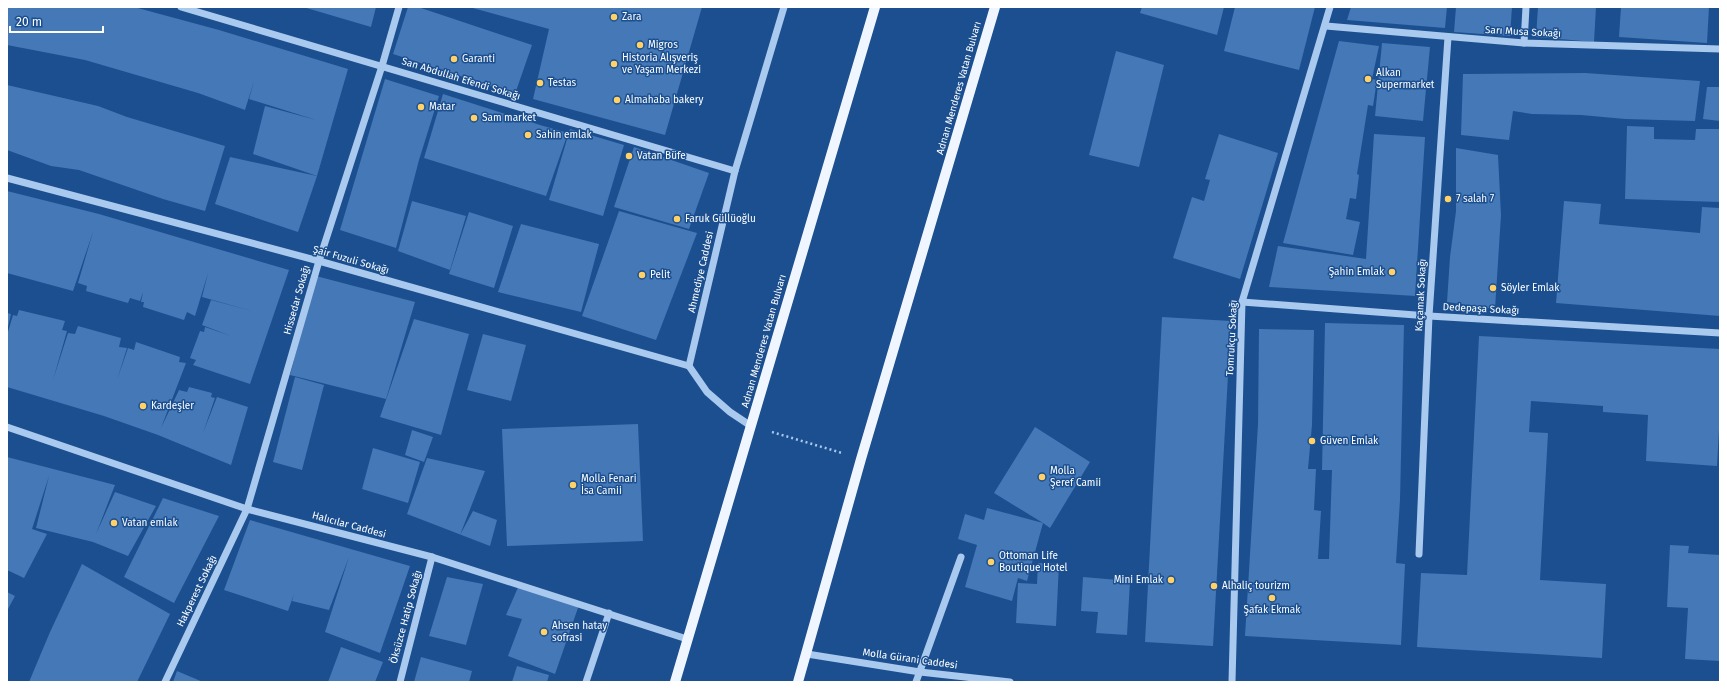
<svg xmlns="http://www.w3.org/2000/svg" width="1727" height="689" font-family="'Fira Sans',sans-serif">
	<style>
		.building { fill: #4478b7 }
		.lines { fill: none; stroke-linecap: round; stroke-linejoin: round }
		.path { stroke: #a9c9ee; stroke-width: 2.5; stroke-dasharray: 2 3; stroke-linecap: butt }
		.minor { stroke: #a9c9ee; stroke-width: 7 }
		.major { stroke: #f0f6ff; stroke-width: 10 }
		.poi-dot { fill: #ffd166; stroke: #1b4f8f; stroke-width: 1.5 }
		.labels { text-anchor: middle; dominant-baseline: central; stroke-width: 3; stroke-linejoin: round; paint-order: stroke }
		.poi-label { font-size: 10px; fill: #fff; stroke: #1b4f8f; text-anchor: start }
		.street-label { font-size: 10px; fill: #fff; stroke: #1b4f8f }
	</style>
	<rect width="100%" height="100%" fill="#1b4f8f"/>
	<g class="building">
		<path d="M7,7H134L219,30L348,69L317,176L253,154L265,106L316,120L249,99L254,81L245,110L198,93L85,60L7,45Z"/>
		<path d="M303,7H376L371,27Z"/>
		<path d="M408,7H418L532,45L515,94L393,54Z"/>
		<path d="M469,7H702L665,135L533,99L549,29Z"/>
		<path d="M1142,7H1224L1217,35L1140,13Z"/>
		<path d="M1235,7H1315L1299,70L1224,51Z"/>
		<path d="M1351,7H1447L1445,28L1347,20Z"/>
		<path d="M1456,7H1512L1510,36L1454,32Z"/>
		<path d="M1538,7H1596L1594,42L1536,37Z"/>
		<path d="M1621,7H1709L1707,43L1619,37Z"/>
		<path d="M1339,41L1379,46L1372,79L1377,80L1373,106L1368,105L1357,174L1359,175L1356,199L1350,198L1346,219L1360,222L1353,255L1283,243Z"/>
		<path d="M1382,43L1430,47L1423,121L1375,116Z"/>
		<path d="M1116,51L1164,65L1139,167L1089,155Z"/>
		<path d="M1585,73L1700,81L1695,121L1625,119L1581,115L1532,114L1513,111L1509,140L1461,135L1463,74Z"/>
		<path d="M385,79L439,96L419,160L396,248L340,230Z"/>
		<path d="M7,85L98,106L127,117L225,146L205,211L163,199L79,170L51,166L7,150Z"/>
		<path d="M1707,87H1720V121L1703,119Z"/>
		<path d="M443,94L540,125L568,133L546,196L424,158Z"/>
		<path d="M1627,126L1654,127V139L1695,140L1696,129H1720V202L1625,199Z"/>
		<path d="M570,129L624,145L603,216L549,200Z"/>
		<path d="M1219,134L1278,153L1240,279L1173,258L1192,197L1204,201L1210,180L1205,179Z"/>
		<path d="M1374,134L1425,137L1415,296L1269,287L1278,246L1366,259Z"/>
		<path d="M634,147L709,173L689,229L614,207Z"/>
		<path d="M1456,148L1498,155L1501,215L1495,309L1447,302L1450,257L1456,211Z"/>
		<path d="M230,157L317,176L298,232L215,204Z"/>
		<path d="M7,191L99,214L289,270L250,384L193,365L196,360L190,358L200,331L204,332L205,327L231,336L202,325L211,300L252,311L202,297L208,273L195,316L187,312L184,320L143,307L144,302H141L143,292L140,301L130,298L128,303L86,291L87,286L78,283L93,232L73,291L7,273Z"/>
		<path d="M412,201L466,216L450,270L398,251Z"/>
		<path d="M1564,201L1601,204L1599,224L1700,233L1702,207L1720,208V316L1556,303Z"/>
		<path d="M619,211L697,233L656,340L582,316Z"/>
		<path d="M469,212L513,226L494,288L449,274Z"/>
		<path d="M521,224L599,244L581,312L498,292Z"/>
		<path d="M316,276L415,302L386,399L290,375Z"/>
		<path d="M19,310L65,321L62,330L67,331L53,380L68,333L75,334L78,326L121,338L119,347L127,348L117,380L128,348L134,350L136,342L180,357L179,362L186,363L161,428L179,390L187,392L189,387L212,393L211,397L215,398L203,433L217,397L248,407L231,465L158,435L104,416L7,387V335L13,315L17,316Z"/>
		<path d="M7,313L11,314L8,327L7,326Z"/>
		<path d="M1162,317L1231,321L1213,646L1145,642Z"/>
		<path d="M414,319L469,334L441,435L380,417Z"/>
		<path d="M1325,323L1404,325L1400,500L1396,563L1405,564L1401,645L1245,636L1258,424L1259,329L1314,330L1312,425L1308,469H1316L1314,510L1321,511L1318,559H1329L1332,470H1322Z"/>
		<path d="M483,334L526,345L511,401L467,390Z"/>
		<path d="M1479,336L1720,349V411L1717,466L1646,461L1648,415L1603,412V406L1531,401L1529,432L1548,433L1540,580L1606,584L1602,658L1417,647L1421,573L1467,575Z"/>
		<path d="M295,377L324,385L302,470L273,462Z"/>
		<path d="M638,424L643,541L507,546L502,429Z"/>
		<path d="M1035,427L1090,462L1050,528L1043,523L1027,581L1018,578L1012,601L965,587L977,545L958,539L965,514L984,520L987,508L1043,523L994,493Z"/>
		<path d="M412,430L433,437L424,462L405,455Z"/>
		<path d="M373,448L420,462L408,503L362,489Z"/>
		<path d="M7,457L115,485L96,534L115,492L156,506L128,556L93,542L36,528L49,476L32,529L47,534L24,578L7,570Z"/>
		<path d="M427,458L485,471L460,535L473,511L497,520L490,546L407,514Z"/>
		<path d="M163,498L219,516L174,603L124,577Z"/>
		<path d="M250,520L410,566L380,653L325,632L349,557L329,610L292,601L294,594L288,611L224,590Z"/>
		<path d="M1670,545L1689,546L1688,553L1720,555V661L1685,659L1688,608L1667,607Z"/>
		<path d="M1038,563L1059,564L1056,626L1016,623L1018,583L1037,584Z"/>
		<path d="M82,564L170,614L137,682H29L50,632Z"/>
		<path d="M447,577L483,584L466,645L429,636Z"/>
		<path d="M1083,577L1130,581L1127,635L1096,633L1098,612L1081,611Z"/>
		<path d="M519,585L579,605L555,674L508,656L522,619L506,615Z"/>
		<path d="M7,592L15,596L7,611Z"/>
		<path d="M341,647L383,662L375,682H328Z"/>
		<path d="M421,657L472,671L469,682H414Z"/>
		<path d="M517,666L549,675L547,682H512Z"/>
		<path d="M177,671L203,682H173Z"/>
	</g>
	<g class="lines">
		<path class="path" d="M772,432L842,453"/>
		<g class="minor">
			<path d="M181,7L735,171"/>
			<path d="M1326,26L1524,43L1720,49"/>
			<path d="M1524,43L1526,7"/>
			<path d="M7,178L319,261L689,366"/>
			<path d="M1242,302L1429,316L1720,333"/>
			<path d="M751,426L730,412L707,392L689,366L735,171L784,7"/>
			<path d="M7,427L247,509L432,557L687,639"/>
			<path d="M1419,554L1429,316L1448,37"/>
			<path d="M807,654L920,672L1010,682"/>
			<path d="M165,682L247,509L319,261L382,66L399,7"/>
			<path d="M400,682L432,557"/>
			<path d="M586,682L609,613"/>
			<path d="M916,682L961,557"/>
			<path d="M1232,682L1242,302L1330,7"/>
		</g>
		<g class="major">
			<path d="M675,682L875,7"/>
			<path d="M798,682L861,459L995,7"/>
		</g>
	</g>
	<g class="poi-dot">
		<circle cx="614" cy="17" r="4"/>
		<circle cx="640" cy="45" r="4"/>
		<circle cx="454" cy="59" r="4"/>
		<circle cx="614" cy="64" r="4"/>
		<circle cx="1368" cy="79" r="4"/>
		<circle cx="540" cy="83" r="4"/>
		<circle cx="617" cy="100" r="4"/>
		<circle cx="421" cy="107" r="4"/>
		<circle cx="474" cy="118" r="4"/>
		<circle cx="528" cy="135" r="4"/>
		<circle cx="629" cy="156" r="4"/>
		<circle cx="1448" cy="199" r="4"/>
		<circle cx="677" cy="219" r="4"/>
		<circle cx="1392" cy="272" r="4"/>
		<circle cx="642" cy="275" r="4"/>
		<circle cx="1493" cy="288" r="4"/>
		<circle cx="143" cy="406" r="4"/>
		<circle cx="1312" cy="441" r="4"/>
		<circle cx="1042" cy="477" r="4"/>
		<circle cx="573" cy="485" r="4"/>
		<circle cx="114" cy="523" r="4"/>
		<circle cx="991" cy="562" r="4"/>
		<circle cx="1171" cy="580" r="4"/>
		<circle cx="1214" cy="586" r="4"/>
		<circle cx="1272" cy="598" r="4"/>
		<circle cx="544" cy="632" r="4"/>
	</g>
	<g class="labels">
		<g class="poi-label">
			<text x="622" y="17">Zara</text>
			<text x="648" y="45">Migros</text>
			<text x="622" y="58">Historia Alışveriş<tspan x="622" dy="12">ve Yaşam Merkezi</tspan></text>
			<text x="462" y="59">Garanti</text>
			<text x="1376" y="73">Alkan<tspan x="1376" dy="12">Supermarket</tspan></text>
			<text x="548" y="83">Testas</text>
			<text x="625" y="100">Almahaba bakery</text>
			<text x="429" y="107">Matar</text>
			<text x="482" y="118">Sam market</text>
			<text x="536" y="135">Sahin emlak</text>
			<text x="637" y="156">Vatan Büfe</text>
			<text x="1456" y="199">7 salah 7</text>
			<text x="685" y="219">Faruk Güllüoğlu</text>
			<text x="1384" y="272" text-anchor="end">Şahin Emlak</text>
			<text x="650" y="275">Pelit</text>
			<text x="1501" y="288">Söyler Emlak</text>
			<text x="151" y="406">Kardeşler</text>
			<text x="1320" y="441">Güven Emlak</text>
			<text x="1050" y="471">Molla<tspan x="1050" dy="12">Şeref Camii</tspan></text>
			<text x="581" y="479">Molla Fenari<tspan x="581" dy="12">İsa Camii</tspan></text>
			<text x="122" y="523">Vatan emlak</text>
			<text x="999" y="556">Ottoman Life<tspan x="999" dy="12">Boutique Hotel</tspan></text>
			<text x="1163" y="580" text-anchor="end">Mini Emlak</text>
			<text x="1222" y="586">Alhaliç tourizm</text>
			<text x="1272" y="610" text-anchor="middle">Şafak Ekmak</text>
			<text x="552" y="626">Ahsen hatay<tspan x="552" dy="12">sofrasi</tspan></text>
		</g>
		<g class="street-label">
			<text transform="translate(1523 32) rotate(3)">Sarı Musa Sokağı</text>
			<text transform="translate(461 79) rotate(17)">San Abdullah Efendi Sokağı</text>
			<text transform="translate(959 88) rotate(-74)">Adnan Menderes Vatan Bulvarı</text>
			<text transform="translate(351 260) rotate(16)">Şair Fuzuli Sokağı</text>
			<text transform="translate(701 272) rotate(-77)">Ahmediye Caddesi</text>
			<text transform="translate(1421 295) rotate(-87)">Kaçamak Sokağı</text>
			<text transform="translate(297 300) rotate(-74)">Hissedar Sokağı</text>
			<text transform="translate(1481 309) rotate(3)">Dedepaşa Sokağı</text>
			<text transform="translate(1232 338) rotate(-87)">Tomrukçu Sokağı</text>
			<text transform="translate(764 341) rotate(-74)">Adnan Menderes Vatan Bulvarı</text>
			<text transform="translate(349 525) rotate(15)">Halıcılar Caddesi</text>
			<text transform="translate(197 591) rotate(-64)">Hakperest Sokağı</text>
			<text transform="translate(406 617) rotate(-75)">Öksüzce Hatip Sokağı</text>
			<text transform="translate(910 659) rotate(8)">Molla Gürani Caddesi</text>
		</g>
	</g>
	<rect width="1727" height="689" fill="none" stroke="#ffffff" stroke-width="16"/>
	<path d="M10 26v6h93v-6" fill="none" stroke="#ffffff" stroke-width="2"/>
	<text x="16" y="26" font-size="12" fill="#ffffff" stroke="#1b4f8f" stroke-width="3" paint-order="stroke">20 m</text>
</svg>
